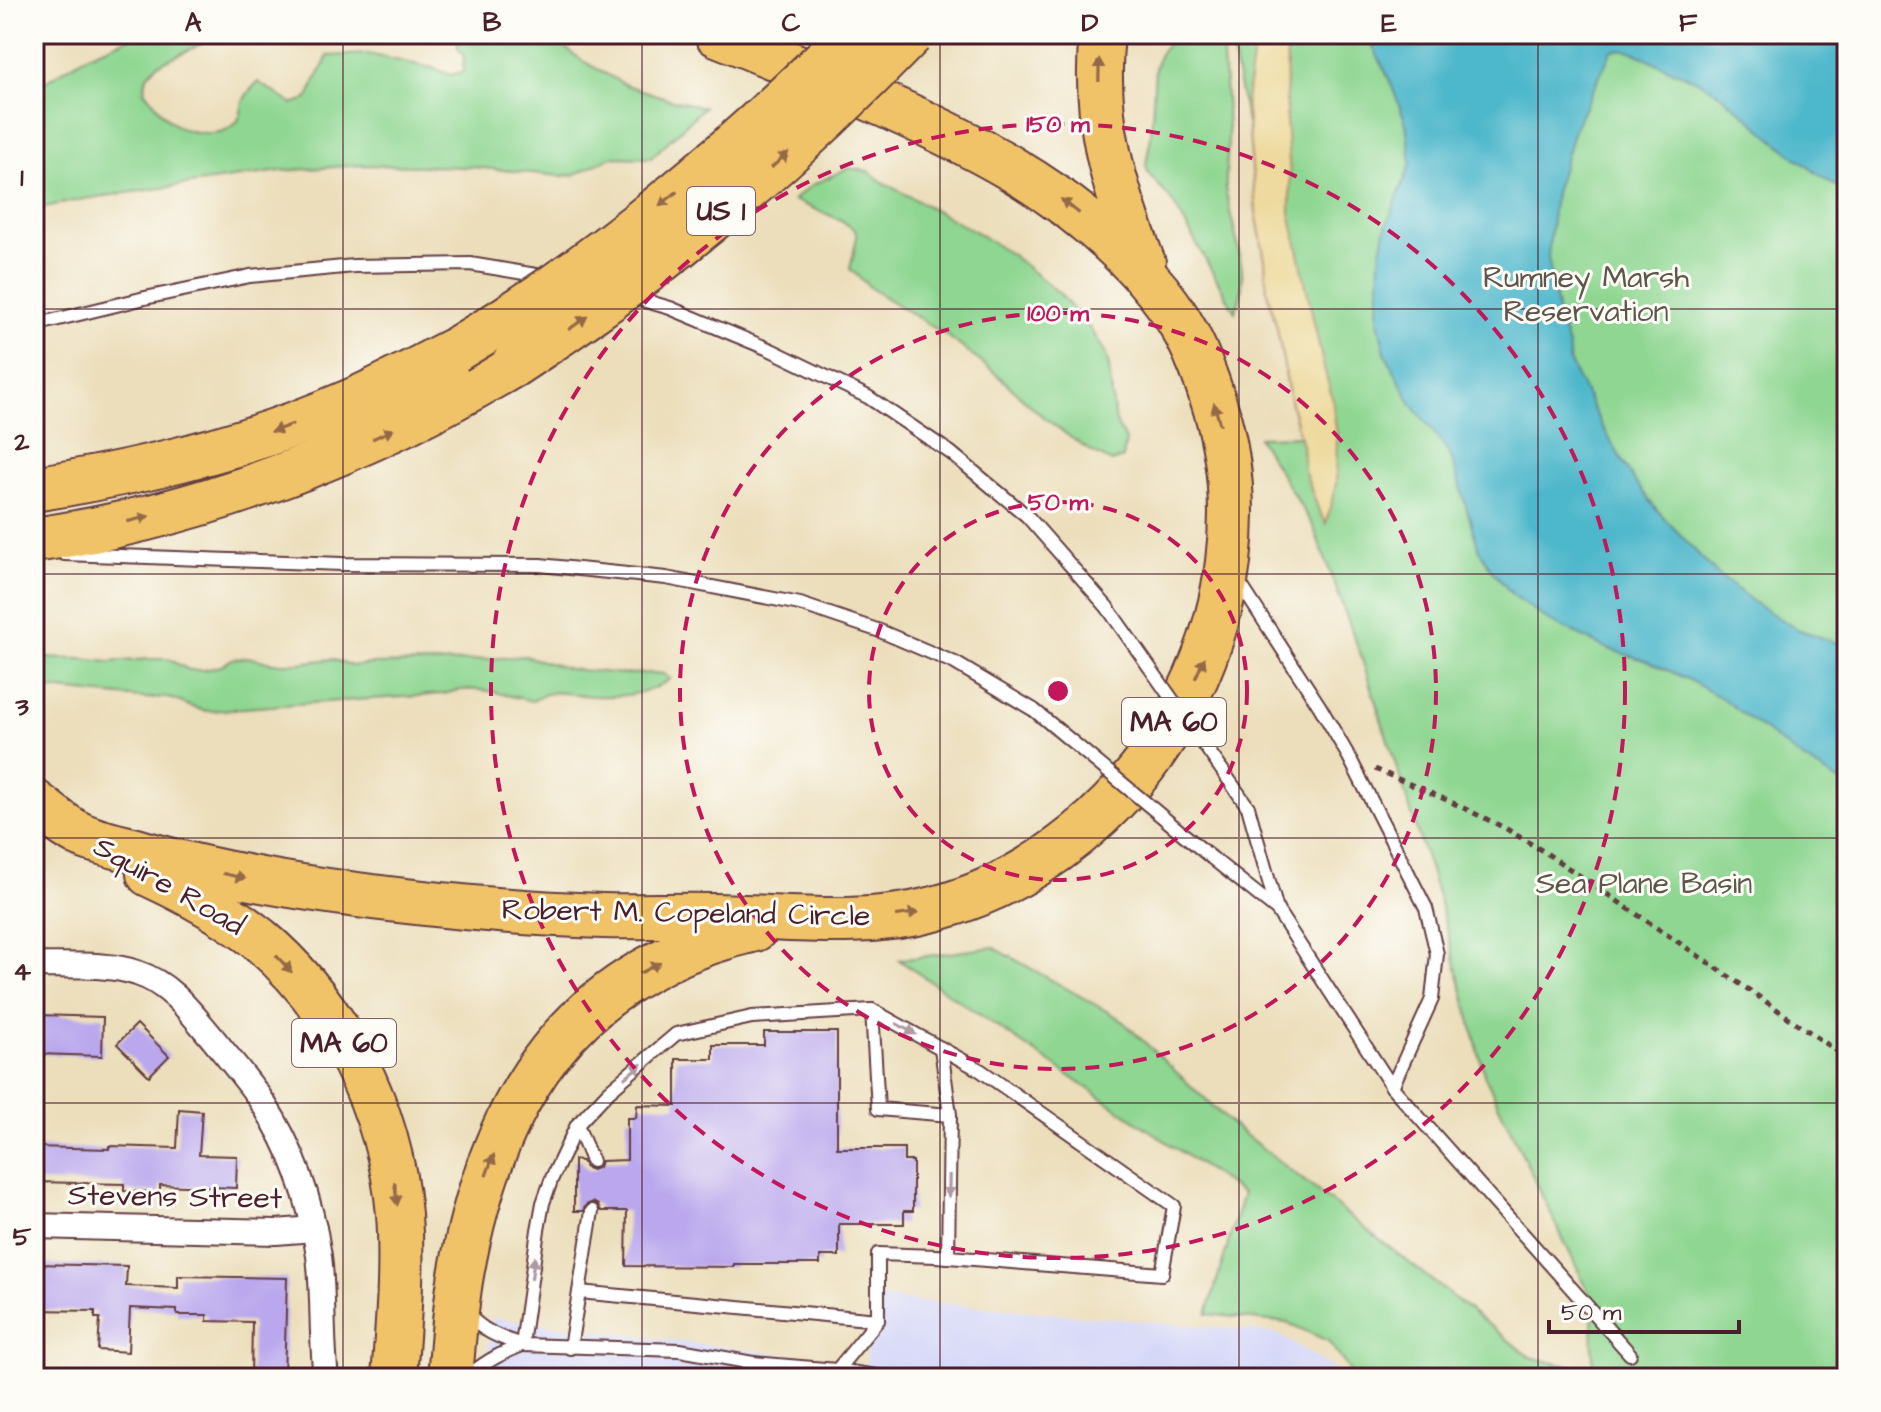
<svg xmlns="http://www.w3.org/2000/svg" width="1881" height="1412" font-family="'Architects Daughter',sans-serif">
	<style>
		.built { fill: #d6d8f8 }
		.green { fill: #8ed691; stroke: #6c7a5e; stroke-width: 2 }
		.sand { fill: #eeda9e; stroke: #9c7c64; stroke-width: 2 }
		.water { fill: #4eb7cb; stroke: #4c6b7b; stroke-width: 2 }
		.building { fill: #baa7ed }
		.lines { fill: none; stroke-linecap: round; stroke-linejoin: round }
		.lane-casing { stroke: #623c41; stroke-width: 16 }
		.street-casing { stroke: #623c41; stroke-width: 28 }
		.highway-casing { stroke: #623c41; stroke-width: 48 }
		.path { stroke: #623c41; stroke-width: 5; stroke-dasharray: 6 6; stroke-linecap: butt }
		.lane { stroke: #fff; stroke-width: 12 }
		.street { stroke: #fff; stroke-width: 24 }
		.highway { stroke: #f1c369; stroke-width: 44 }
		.lane-bridge-casing { stroke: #623c41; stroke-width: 16; stroke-linecap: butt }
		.highway-bridge-casing { stroke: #623c41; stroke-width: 48; stroke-linecap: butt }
		.lane-bridge { stroke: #fff; stroke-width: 12 }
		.highway-bridge { stroke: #f1c369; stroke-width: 44 }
		.oneway { fill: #956947 }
		.oneway2 { fill: #ae9aa0 }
		.grid { fill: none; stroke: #4a1f2b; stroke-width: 2; stroke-opacity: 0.55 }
		.ring { fill: none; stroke: #c2185b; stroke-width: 4; stroke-dasharray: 14 10 }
		.labels { text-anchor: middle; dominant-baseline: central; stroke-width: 6; stroke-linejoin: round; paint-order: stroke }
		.shield { fill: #fdfcf7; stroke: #806168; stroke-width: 2 }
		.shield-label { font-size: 28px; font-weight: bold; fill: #4a1f2b }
		.park-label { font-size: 30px; fill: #5e564a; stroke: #fdfcf7 }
		.street-label { font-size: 30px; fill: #4a1f2b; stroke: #fdfcf7 }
		.centre { fill: #c2185b; stroke: #fdfcf7; stroke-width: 4 }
		.ring-label { font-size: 24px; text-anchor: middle; font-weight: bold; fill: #c2185b; stroke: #fdfcf7; stroke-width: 6; stroke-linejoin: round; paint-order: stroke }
		.neatline { fill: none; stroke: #4a1f2b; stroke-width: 3 }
		.grid-label { font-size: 26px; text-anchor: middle; font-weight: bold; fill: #4a1f2b }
	</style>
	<rect width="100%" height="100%" fill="#fdfcf7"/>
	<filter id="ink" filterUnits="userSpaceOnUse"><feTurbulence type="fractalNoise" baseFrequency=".0125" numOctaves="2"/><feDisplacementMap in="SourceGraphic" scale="16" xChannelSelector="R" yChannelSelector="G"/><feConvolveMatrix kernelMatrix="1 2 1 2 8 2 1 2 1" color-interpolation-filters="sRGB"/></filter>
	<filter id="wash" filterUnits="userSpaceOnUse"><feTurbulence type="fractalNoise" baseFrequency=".006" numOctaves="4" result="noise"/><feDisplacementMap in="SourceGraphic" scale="32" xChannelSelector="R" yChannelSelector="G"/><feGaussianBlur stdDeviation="1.8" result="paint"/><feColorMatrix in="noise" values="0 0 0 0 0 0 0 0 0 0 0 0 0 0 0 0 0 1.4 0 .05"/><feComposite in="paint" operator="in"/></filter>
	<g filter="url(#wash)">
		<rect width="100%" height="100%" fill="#ecdebb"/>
		<path class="built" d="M871,1297L1276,1333L1349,1378H484L492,1318L866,1365Z"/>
		<g class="green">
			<path d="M139,34H218L193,48L158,64L147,76L144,91C152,100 160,111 169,120C183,134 219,138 234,125C242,118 241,110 243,102C246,93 252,88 258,82L292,104L307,99L328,56L368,54L432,68L450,75L463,72L464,56L458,48L457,34H541L555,40L583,61L626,85L672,100L704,107L651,158L611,157L574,175L560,176L473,167L361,165L281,171L84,199L34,209V89L90,54Z"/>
			<path d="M1173,34H1221C1224,65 1226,97 1228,128C1229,148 1225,169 1226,190C1230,227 1254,276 1235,312L1177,209L1169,197L1148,173L1146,164L1151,136L1155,68L1159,56Z"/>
			<path d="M1229,34H1847V1378H1355L1328,1341L1288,1323L1207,1314L1243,1194L899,960L993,947L1119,1018L1230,1123L1530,1357L1593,1372L1592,1299L1485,1077L1438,896L1360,653L1313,526L1258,437L1310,436Z"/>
			<path d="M848,168L868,171L884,183L976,232L1012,255L1059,293L1091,330L1105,352L1109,366L1114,415L1119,429L1126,440L1123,458L1112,462L1090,451L1070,437L1042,416L996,374L949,337L872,289L850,269L857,237L855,230L841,220L793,200L812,185Z"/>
			<path d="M525,656L569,669L624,674L654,673L664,674L670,679C646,697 610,698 580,695C561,693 550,688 533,701C510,697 485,687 461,690C455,690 450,693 443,694C367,700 289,703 213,711C197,712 183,701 167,698C159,697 151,699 143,698C106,695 70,691 34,687V658L82,659L110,662L148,659H168L189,670H204L221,666L232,659L248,657L272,663H299L331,659L352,666L371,664L441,663Z"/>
		</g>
		<path class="sand" d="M1252,34H1287L1286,118L1290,176V212L1323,364L1332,397L1337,436L1336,484L1326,524L1319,511L1304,470L1302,445L1291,405L1277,328L1267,291L1265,260L1256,212L1246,101L1253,50Z"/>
		<path class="water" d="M1367,34H1847V193C1818,176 1793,156 1767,134C1749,118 1730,100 1709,87C1691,77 1676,72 1658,64C1643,57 1630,46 1612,50L1574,130L1555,193L1548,257L1558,315L1568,346L1570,363L1602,426L1633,479L1656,509L1716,573L1756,604L1797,629L1847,646V786L1800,757L1723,699L1687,679L1647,661L1608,649L1547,620L1512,594L1492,571L1479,550L1452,459L1441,441L1412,405L1385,353L1378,321L1380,257L1385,229L1411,163L1406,123L1389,79Z"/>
		<g id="blocks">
			<g class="building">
				<path d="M38,1015L103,1017L102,1056L37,1054Z"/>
				<path d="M137,1024L169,1056L149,1076L117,1044Z"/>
				<path d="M764,1032H837V1148H904V1161H913V1211H904V1224H839V1256H820V1264H734V1267L626,1266L627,1211H601L598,1205L593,1202L586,1205L583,1211H574V1160L582,1161L586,1168L592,1170L599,1167L601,1161L627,1160V1118H636L637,1105L676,1106V1059H713V1045H764Z"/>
				<path d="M179,1109L202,1111L199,1155L237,1156L236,1188L160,1185V1192L124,1191V1184L34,1182V1147L109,1149V1146L177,1148Z"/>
				<path d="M34,1264L127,1266L126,1286L178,1288V1276L287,1278L284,1378H251L252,1322L207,1321V1315H177V1310L130,1308L128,1352L98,1350L100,1318H95V1311L34,1310Z"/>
			</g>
		</g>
	</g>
	<g filter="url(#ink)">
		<use href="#blocks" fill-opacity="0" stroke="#623c41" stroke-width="2"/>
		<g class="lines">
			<defs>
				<g id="lane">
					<path d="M632,297L670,308L771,350L868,397L951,453L1027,516L1107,607"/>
					<path d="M34,325L145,298L250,276L354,266L470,264L548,277"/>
					<path d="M64,554L342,564L540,565L666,578L800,604L880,631L955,663L1034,710"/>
					<path d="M1235,576L1320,707L1349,757L1426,908L1437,954L1432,999L1392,1087"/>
					<path d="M1248,807L1277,910L1392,1087L1630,1354"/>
					<path d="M1212,858L1277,910"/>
					<path d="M872,1010L878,1109L950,1115"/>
					<path d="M941,1048L950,1115L948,1257"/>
					<path d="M577,1125L592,1161"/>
					<path d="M579,1292L878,1320"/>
					<path d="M467,1313C481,1331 501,1338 522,1345L680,1350L753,1363L751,1378"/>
					<path d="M522,1345L538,1230L543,1203L552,1178L577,1125L609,1091L676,1034L752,1017L872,1010L980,1070L1174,1206L1162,1274L936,1256L878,1254V1320L837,1370L753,1363"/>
					<path d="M570,1348L592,1211"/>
					<path d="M837,1370L889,1378"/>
					<path d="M467,1378C483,1362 501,1353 522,1345"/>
				</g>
				<g id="street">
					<path d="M34,965C65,966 109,963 137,973C171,984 191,1013 214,1040C230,1060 248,1080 263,1103C293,1149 311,1201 319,1256C324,1297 321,1338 326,1378"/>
					<path d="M34,1226L276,1232L314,1229"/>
				</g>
				<g id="highway">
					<path d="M1102,34C1093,119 1113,185 1143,263"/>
					<path d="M34,489C141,472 246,447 345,404C383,388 419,368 455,350"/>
					<path d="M34,540C203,516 366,451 513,365"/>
					<path d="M34,802C48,812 63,826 79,834C97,843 123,847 143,853C232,878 323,892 415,902C477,909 540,914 603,916C640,917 677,915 714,916C787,917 863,928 934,909C1146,852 1280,613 1214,403C1198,352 1182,317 1146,277C1066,188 968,141 860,94C812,73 765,53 717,34"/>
					<path d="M149,874C188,892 225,912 259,939C339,1006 390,1111 399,1214C403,1269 398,1324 394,1378"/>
					<path d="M450,1378C453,1344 455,1309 461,1275C492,1099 571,971 755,929"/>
				</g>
			</defs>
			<use href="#lane" class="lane-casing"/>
			<use href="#street" class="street-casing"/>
			<use href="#highway" class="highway-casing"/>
			<path class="path" d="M1375,769L1449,801L1505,828L1546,853L1749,990L1847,1058"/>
			<use href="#lane" class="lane"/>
			<use href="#street" class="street"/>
			<use href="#highway" class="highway"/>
			<defs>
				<g id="lane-bridge">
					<path d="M1107,607L1248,807"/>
					<path d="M1034,710L1212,858"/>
				</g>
				<g id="highway-bridge">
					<path d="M455,350C601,264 731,153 851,34"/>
					<path d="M513,365C658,272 791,159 911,34"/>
				</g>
			</defs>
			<use href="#lane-bridge" class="lane-bridge-casing"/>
			<use href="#highway-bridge" class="highway-bridge-casing"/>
			<use href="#lane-bridge" class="lane-bridge"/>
			<use href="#highway-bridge" class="highway-bridge"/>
		</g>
		<defs><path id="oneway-solid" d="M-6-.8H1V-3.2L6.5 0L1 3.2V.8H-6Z" transform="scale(2)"/></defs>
		<g class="oneway">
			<use href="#oneway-solid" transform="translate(1099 70) rotate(-89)"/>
			<use href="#oneway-solid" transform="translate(780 160) rotate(-42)"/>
			<use href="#oneway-solid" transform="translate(668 199) rotate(141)"/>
			<use href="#oneway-solid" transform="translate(1070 206) rotate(-142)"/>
			<use href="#oneway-solid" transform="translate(578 323) rotate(-35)"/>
			<use href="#oneway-solid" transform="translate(1217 414) rotate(-106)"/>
			<use href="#oneway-solid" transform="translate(282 428) rotate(161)"/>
			<use href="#oneway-solid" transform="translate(383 434) rotate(-25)"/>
			<use href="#oneway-solid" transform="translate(138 519) rotate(-14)"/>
			<use href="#oneway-solid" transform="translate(1200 668) rotate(-66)"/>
			<use href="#oneway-solid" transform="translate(234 876) rotate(13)"/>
			<use href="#oneway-solid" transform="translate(907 914) rotate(-8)"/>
			<use href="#oneway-solid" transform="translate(284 964) rotate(47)"/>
			<use href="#oneway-solid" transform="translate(650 968) rotate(-28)"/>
			<use href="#oneway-solid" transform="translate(490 1165) rotate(-70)"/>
			<use href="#oneway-solid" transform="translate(396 1194) rotate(83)"/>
		</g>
		<g class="oneway2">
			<use href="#oneway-solid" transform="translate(906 1029) rotate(29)"/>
			<use href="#oneway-solid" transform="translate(633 1071) rotate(-40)"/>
			<use href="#oneway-solid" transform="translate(949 1186) rotate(91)"/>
			<use href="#oneway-solid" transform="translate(533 1268) rotate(-82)"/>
		</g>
	</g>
	<path class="grid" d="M343,34V1378M642,34V1378M940,34V1378M1239,34V1378M1538,34V1378M34,309H1847M34,574H1847M34,838H1847M34,1103H1847"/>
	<g class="ring">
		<circle cx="1058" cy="691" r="189"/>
		<circle cx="1058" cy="691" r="378"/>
		<circle cx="1058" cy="691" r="567"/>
	</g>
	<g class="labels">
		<g class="shield">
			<rect x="687" y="187" width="68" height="48" rx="6"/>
			<rect x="1122" y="698" width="104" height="48" rx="6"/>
			<rect x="292" y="1019" width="104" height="48" rx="6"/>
		</g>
		<g class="shield-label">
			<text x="721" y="211">US 1</text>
			<text x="1174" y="722">MA 60</text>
			<text x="344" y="1043">MA 60</text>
		</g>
		<g class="park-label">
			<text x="1586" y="278">Rumney Marsh<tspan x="1586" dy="34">Reservation</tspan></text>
			<text x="1644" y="884">Sea Plane Basin</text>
		</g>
		<g class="street-label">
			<text transform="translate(169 886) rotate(30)">Squire Road</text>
			<text transform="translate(686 913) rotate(1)">Robert M. Copeland Circle</text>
			<text transform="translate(175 1197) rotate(1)">Stevens Street</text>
		</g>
	</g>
	<circle cx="1058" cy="691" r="12" class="centre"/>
	<g class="ring-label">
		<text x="1058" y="132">150 m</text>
		<text x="1058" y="321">100 m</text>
		<text x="1058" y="510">50 m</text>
	</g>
	<rect width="1881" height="1412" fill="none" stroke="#fdfcf7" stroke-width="88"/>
	<path d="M1549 1320v12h190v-12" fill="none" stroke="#4a1f2b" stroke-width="4"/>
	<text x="1561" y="1320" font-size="24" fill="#4a1f2b" stroke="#fdfcf7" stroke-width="6" paint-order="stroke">50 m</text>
	<rect x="44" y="44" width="1793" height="1324" class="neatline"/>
	<g class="grid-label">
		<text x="193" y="31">A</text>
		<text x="492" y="31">B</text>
		<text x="791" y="31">C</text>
		<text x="1090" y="31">D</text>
		<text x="1389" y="31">E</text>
		<text x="1688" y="31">F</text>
		<text x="22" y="186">1</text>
		<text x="22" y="450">2</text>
		<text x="22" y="715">3</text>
		<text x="22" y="980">4</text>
		<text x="22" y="1245">5</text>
	</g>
</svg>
